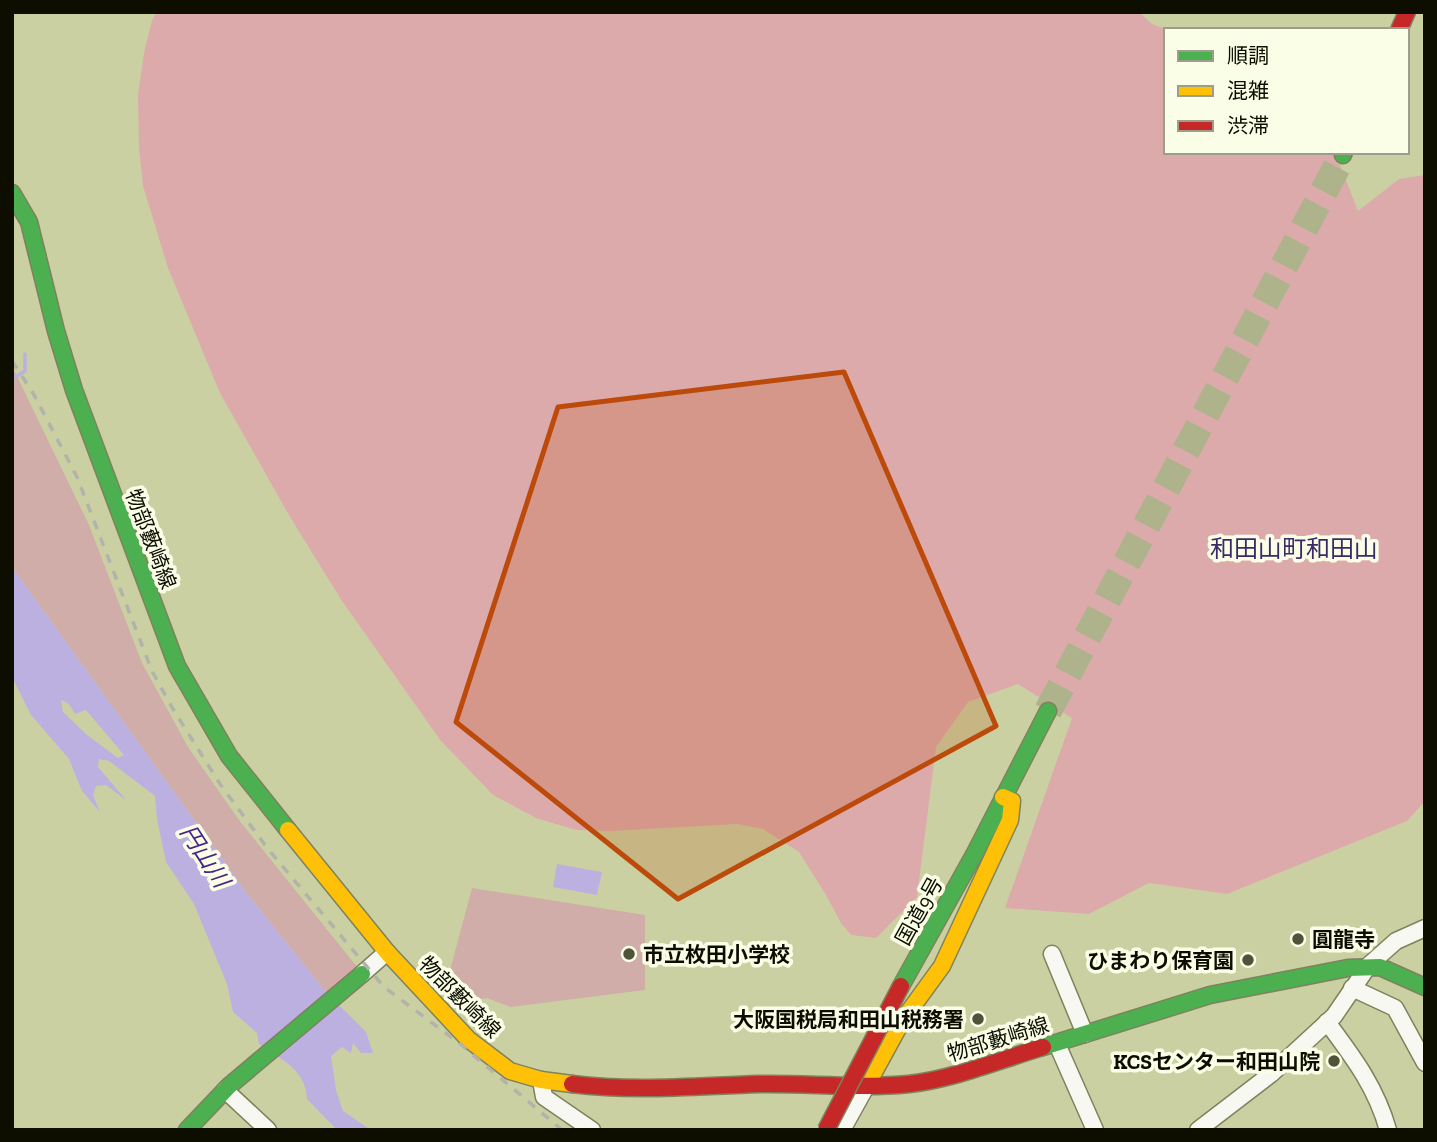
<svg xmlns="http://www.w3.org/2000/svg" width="1437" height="1142" font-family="'Zilla Slab','Noto Sans JP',serif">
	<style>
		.green { fill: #d0ada8 }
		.forest { fill: #ddaaac }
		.water { fill: #bcb0e1; fill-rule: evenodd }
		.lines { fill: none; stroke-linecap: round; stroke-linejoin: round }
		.stream { stroke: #bcb0e1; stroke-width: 3.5 }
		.highway-tunnel { stroke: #aeb38b; stroke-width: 28; stroke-dasharray: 28 14; stroke-linecap: butt }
		.street-casing { stroke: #7f825c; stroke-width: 19 }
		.fast-casing { stroke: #7f825c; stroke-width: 19 }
		.slow-casing { stroke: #7f825c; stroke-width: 19 }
		.jam-casing { stroke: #7f825c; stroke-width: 19 }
		.street { stroke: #f7f8f1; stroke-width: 16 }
		.fast { stroke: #4caf50; stroke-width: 16 }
		.slow { stroke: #ffc107; stroke-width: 16 }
		.jam { stroke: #c62828; stroke-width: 16 }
		.rail { stroke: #b2b3aa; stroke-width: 3.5; stroke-dasharray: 9 9; stroke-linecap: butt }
		.jam-bridge-casing { stroke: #7f825c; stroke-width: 19; stroke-linecap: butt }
		.jam-bridge { stroke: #c62828; stroke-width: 16 }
		.marked { fill: #bc4a0a; fill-opacity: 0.2; stroke: #bc4a0a; stroke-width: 5; stroke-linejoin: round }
		.poi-dot { fill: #505239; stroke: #fbfee7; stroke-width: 2.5 }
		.labels { text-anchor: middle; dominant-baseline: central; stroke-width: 7; stroke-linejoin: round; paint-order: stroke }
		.street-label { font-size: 21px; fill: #0d0e00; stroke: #fbfee7 }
		.poi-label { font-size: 21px; font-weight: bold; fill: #0d0e00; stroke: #fbfee7; text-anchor: end }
		.water-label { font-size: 23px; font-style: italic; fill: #472389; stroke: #fbfee7 }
		.quarter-label { font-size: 24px; fill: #3b2a65; stroke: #fbfee7 }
	</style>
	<rect width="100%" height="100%" fill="#cbd0a3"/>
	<g class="green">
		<path d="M12,366L89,525L142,663L188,747L239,820L358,968L326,992L249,896L12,567Z"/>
		<path d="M472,888L645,915V990L511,1007L487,998L457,1003L445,989Z"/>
	</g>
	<path class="forest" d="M157,12H1139L1152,24L1168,30H1166V152H1335L1358,211L1399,179L1425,175V801L1407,821L1227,894L1149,883L1089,914L1005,908L1072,718L1018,684L968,702L936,747L917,897L876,938L851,935L841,923L826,895L799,852L763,829L737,824L611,831L576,830L536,818L493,795L441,741L342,601L290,517L220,393L168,268L143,186L139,148L138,95L144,53L152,20Z"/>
	<g class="water">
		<path d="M12,567L249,896L326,992L366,1032L373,1053H361L353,1043L351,1053L342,1047L331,1056L336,1090L343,1111L371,1130H337L307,1099C306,1069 281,1060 259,1044L257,1033L233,1012L227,984L194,904L166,862L157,819L155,796L109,761L99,759L98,767L126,800L106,785L96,786L93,795L100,812L82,791L69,759L31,715L12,677ZM61,700L69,704L75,714L86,710L124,755L118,758L87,735L63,712Z"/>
		<path d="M557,864L602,872L597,895L553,887Z"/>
	</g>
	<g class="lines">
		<path class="stream" d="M12,379L25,371V354"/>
		<path class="highway-tunnel" d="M1048,711L1343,155"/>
		<defs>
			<g id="street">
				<path d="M1052,954L1085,1034"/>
				<path d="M362,974L387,952"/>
				<path d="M1352,988L1395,1008L1425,1063"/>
				<path d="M1327,1022C1353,1057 1376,1087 1388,1130"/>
				<path d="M1057,1044L1095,1130"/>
				<path d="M541,1080L544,1097L592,1130"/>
				<path d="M225,1090L268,1130"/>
				<path d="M842,1130L867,1085"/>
				<path d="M1198,1130L1271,1074L1334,1016L1369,965L1396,941L1425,928"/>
			</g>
			<g id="fast">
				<path d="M1343,155L1344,152"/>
				<path d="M12,193L29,222L56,331L74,390L177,666L229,756L288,830"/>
				<path d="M901,986L975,853L1048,711"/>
				<path d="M1043,1047L1210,995L1348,968L1380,967L1425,987"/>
				<path d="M187,1130L229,1086L362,974"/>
			</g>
			<g id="slow">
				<path d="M288,830L387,952L468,1039L510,1071L541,1080L572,1084"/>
				<path d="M867,1085L902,1021L942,966L1010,820L1012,801L1003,797"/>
			</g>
			<g id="jam">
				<path d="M1399,30L1407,12"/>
				<path d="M572,1084C635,1092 696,1086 759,1084C809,1083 859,1089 909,1084C954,1079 999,1060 1043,1047"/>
			</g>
		</defs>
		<use href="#street" class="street-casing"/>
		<use href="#fast" class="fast-casing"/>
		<use href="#slow" class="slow-casing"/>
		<use href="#jam" class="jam-casing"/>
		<use href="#street" class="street"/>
		<use href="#fast" class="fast"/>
		<use href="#slow" class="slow"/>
		<use href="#jam" class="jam"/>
		<path class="rail" d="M12,361L33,393L77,477L152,671L173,709L220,784L268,849L384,987L459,1043L562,1130"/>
		<defs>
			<path id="jam-bridge" d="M826,1130L901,986"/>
		</defs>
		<use href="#jam-bridge" class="jam-bridge-casing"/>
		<use href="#jam-bridge" class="jam-bridge"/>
	</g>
	<path class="marked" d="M844,372L996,726L678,899L456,722L558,407Z"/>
	<g class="poi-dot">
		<circle cx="1298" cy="939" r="7"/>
		<circle cx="629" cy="954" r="7"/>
		<circle cx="1248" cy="960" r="7"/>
		<circle cx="978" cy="1019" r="7"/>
		<circle cx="1334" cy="1061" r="7"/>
	</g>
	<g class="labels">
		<g class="street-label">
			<text transform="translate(151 539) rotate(69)">物部藪崎線</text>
			<text transform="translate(919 911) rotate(-61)">国道9号</text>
			<text transform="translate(460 997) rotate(45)">物部藪崎線</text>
			<text transform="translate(998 1039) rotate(-17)">物部藪崎線</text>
		</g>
		<g class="poi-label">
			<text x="1312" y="939" text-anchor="start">圓龍寺</text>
			<text x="643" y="954" text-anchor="start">市立枚田小学校</text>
			<text x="1234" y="960">ひまわり保育園</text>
			<text x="964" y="1019">大阪国税局和田山税務署</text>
			<text x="1320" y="1061">KCSセンター和田山院</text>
		</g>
		<g class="water-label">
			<text transform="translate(205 856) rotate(57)">円山川</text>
		</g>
		<g class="quarter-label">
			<text x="1294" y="548">和田山町和田山</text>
		</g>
	</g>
	<rect width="1437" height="1142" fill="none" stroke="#0d0e00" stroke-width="28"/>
	<rect x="1164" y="28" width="245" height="126" fill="#fbfee7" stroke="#9c9e8b" stroke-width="2"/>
	<rect x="1178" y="51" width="35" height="10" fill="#4caf50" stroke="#9c9e8b" stroke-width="2"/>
	<text x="1227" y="63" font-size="21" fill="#0d0e00">順調</text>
	<rect x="1178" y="86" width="35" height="10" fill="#ffc107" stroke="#9c9e8b" stroke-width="2"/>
	<text x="1227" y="98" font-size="21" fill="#0d0e00">混雑</text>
	<rect x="1178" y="121" width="35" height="10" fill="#c62828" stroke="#9c9e8b" stroke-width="2"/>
	<text x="1227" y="133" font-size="21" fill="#0d0e00">渋滞</text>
</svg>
